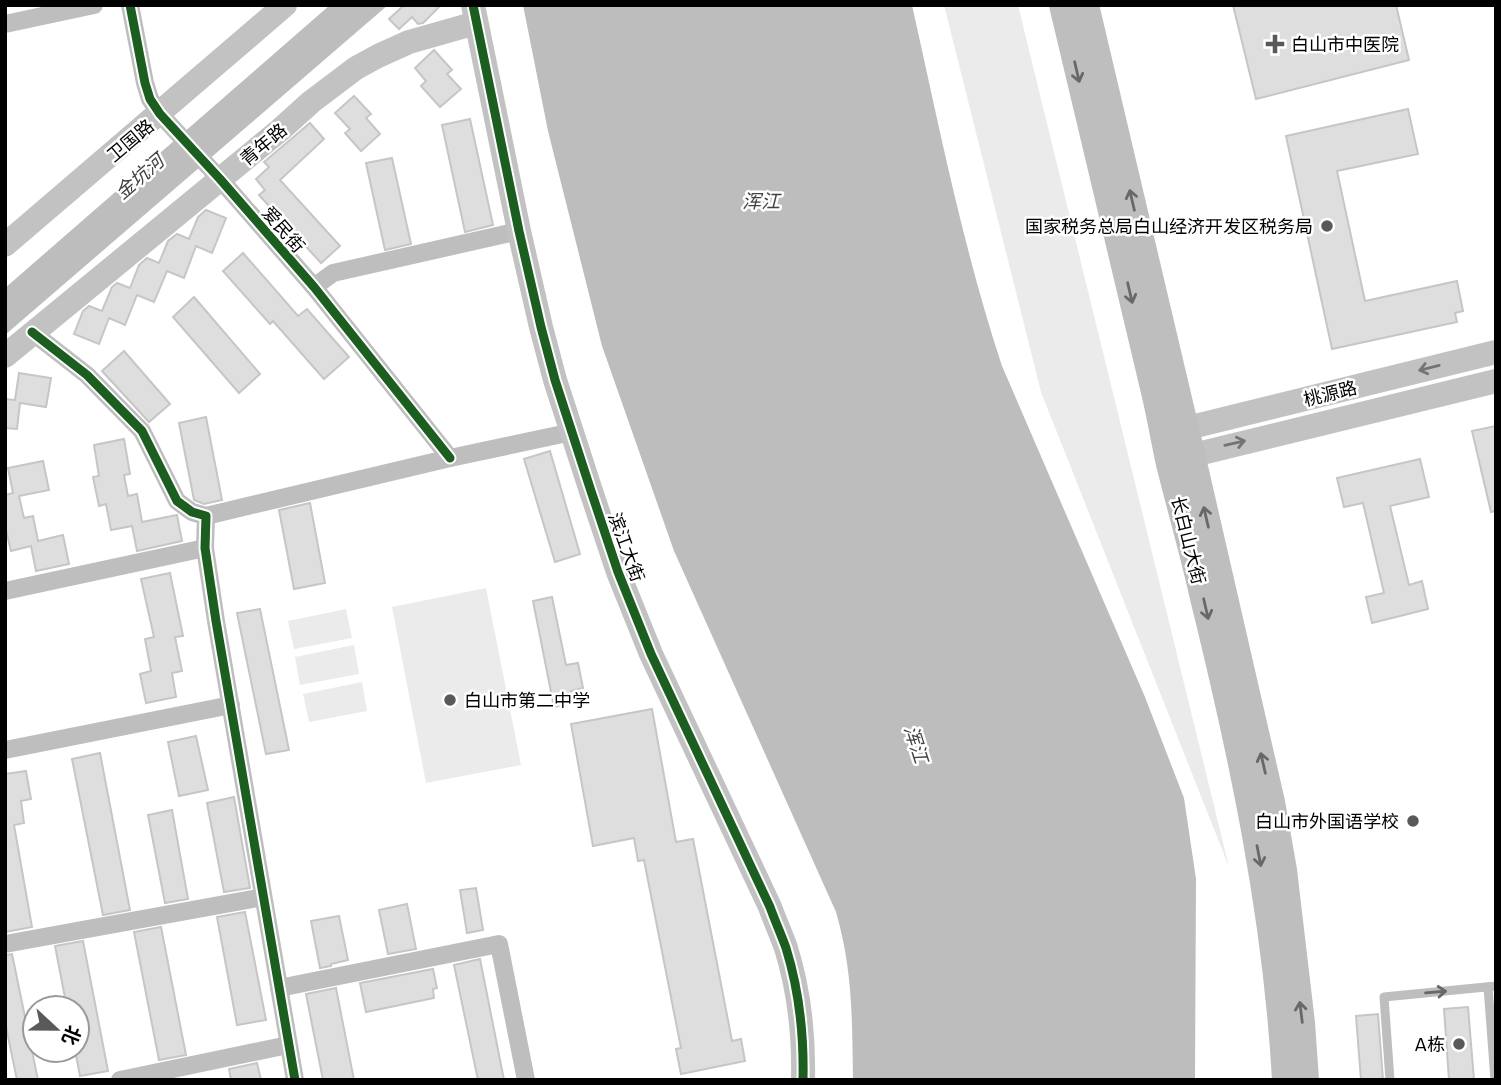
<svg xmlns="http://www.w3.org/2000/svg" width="1501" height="1085" font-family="Commissioner,'Noto Sans SC',sans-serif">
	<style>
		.green { fill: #ebebeb }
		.water { fill: #bdbdbd }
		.building { fill: #dedede; stroke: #c6c6c6; stroke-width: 2 }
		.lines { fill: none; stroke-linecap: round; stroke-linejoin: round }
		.lane { stroke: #bebebe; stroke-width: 9 }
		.street { stroke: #bebebe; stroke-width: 18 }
		.secondary { stroke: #c2c2c2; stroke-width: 24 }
		.primary { stroke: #bebebe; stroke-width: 26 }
		.cycleway-casing { stroke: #fff; stroke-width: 13 }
		.cycleway { stroke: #1b5e20; stroke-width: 9 }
		.oneway { stroke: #686868 }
		.oneway2 { stroke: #747474 }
		.poi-dot { fill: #595959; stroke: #fff; stroke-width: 2.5 }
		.labels { text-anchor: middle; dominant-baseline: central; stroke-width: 5; stroke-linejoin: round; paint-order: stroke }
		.poi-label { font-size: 18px; fill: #000; stroke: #fff; text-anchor: end }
		.street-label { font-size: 18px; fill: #000; stroke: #fff }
		.water-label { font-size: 19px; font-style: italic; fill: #424242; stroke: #fff }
	</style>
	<rect width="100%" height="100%" fill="#fff"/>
	<g class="green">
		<path d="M944,5H1018L1229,867L1041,392Z"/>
		<path d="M486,588L521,765L426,783L392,607Z"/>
		<path d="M346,609L352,638L294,649L288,621Z"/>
		<path d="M354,645L359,674L300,685L295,657Z"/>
		<path d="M362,682L367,711L309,722L303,694Z"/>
	</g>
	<g class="water">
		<path d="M330,5H388L5,335V288Z"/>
		<path d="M523,5H912C939,126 963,248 1002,366L1145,697L1184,798L1196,879L1195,1080H853C852,1019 853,971 836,912L674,551L602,346L548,131Z"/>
	</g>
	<g class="building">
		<path d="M401,5H441L423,23L418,24L412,17L399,29L389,19L402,7Z"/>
		<path d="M1233,5H1396L1409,60L1256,99Z"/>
		<path d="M434,50L452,70L447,74L461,89L440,107L421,86L426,81L415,68Z"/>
		<path d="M354,96L371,114L366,118L380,134L361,151L345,133L350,129L335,113Z"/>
		<path d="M1408,109L1418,154L1337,171L1365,301L1457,281L1463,311L1455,313L1457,322L1332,349L1286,136Z"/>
		<path d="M470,119L493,225L465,232L442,125Z"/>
		<path d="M310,123L324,139L280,180L340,246L321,263L259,195L265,190L256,179L269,167L264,162Z"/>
		<path d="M392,158L411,244L385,250L366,163Z"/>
		<path d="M206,210L226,218L212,253L196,246L184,278L167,271L154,302L137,295L125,325L109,318L99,344L74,334L83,311L89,306L102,311L112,287L117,283L130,288L139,265L147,258L159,263L168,241L177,234L189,239L198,217Z"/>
		<path d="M243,253L298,316L307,309L349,357L324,379L273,321L270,324L223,271Z"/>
		<path d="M194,297L260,374L239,393L173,317Z"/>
		<path d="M124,351L170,404L149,422L102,371Z"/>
		<path d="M19,373L51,378L46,407L20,403L17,429L5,428V399L15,400Z"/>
		<path d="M206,417L222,500L204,504L194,500L179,423Z"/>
		<path d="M1496,426V511L1491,512L1472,431Z"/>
		<path d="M124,439L130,474L124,475L128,496L137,494L142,522L177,515L182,541L137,551L132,526L111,530L106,504L99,506L93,477L99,476L94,445Z"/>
		<path d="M550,451L580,554L555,562L524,459Z"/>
		<path d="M1420,459L1429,497L1390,506L1409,585L1422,581L1428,609L1372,623L1366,597L1384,593L1363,503L1344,507L1337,478Z"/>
		<path d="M43,461L49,490L19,496L24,518L33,516L38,541L63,535L69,564L36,571L31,546L11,551L5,526V495L13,493L8,468Z"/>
		<path d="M310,503L325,583L294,589L279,510Z"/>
		<path d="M170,573L183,636L175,637L182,671L172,673L176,697L146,703L140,674L151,671L145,639L154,637L141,579Z"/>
		<path d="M552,597L566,665L578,663L583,688L571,691L573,703L554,707L533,601Z"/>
		<path d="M260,609L289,750L266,754L237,613Z"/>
		<path d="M652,709L676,842L693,839L732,1041L741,1039L745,1061L681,1074L676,1049L681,1048L644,860L638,861L634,838L593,846L571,724Z"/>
		<path d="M196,736L208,790L179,796L168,742Z"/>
		<path d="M100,753L130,910L103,915L72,759Z"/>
		<path d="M26,771L31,799L21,801L24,823L14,825L32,927L5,932V774Z"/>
		<path d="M234,797L250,888L224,892L207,803Z"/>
		<path d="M172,810L188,899L165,903L148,815Z"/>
		<path d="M476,888L483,930L467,933L460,890Z"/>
		<path d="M407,904L416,949L388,954L379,910Z"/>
		<path d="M245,912L266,1020L237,1025L217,917Z"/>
		<path d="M339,916L348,960L331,964V966L320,968L311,921Z"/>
		<path d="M161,927L186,1055L159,1060L134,932Z"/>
		<path d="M83,941L108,1071L80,1076L75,1050H77V1008H67L55,946Z"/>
		<path d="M12,954L38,1080H17L5,1022V955Z"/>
		<path d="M480,959L504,1080H478L454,965Z"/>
		<path d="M433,969L437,988L433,989L434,998L366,1012L360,983Z"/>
		<path d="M336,988L354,1080H323L306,994Z"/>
		<path d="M1468,1007L1474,1080H1449L1444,1009Z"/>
		<path d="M1378,1014L1383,1080H1361L1356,1016Z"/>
		<path d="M257,1063L261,1080H231L229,1069Z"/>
	</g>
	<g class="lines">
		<g class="lane">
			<path d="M1488,987L1495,1080"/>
			<path d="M1390,1080L1384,997L1496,986"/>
		</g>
		<g class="street">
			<path d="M130,5L145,83L150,99L160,114L220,179L314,287L450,458"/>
			<path d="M5,24L94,5"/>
			<path d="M314,287L333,273L519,231"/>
			<path d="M32,332L87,375L142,431L177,501L192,512L206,516L205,548L216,621L295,1080"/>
			<path d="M206,516L450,458L572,432"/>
			<path d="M5,591L205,548"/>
			<path d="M5,750L231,705"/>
			<path d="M5,944L263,897"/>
			<path d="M279,988L499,944L526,1080"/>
			<path d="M120,1080L288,1045"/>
		</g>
		<g class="secondary">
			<path d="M473,5L519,231L541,327L555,380L590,488L618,572L651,654L770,907C775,921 781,934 786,948C799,990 804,1036 803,1080"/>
			<path d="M5,245L285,5"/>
			<path d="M5,356L280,130L311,102L356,68L378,56L409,42L476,23"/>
			<path d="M1167,433L1496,352"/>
			<path d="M1173,460L1496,381"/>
		</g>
		<g class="primary">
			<path d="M1062,5L1155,396C1160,418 1164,441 1169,464C1180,508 1193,553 1203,598C1242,756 1276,916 1285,1080"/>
			<path d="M1086,5L1192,454L1272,802L1284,870L1302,1023L1306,1080"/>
		</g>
		<defs>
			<g id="cycleway">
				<path d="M130,5L145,83L150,99L160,114L220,179L314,287L450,458"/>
				<path d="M473,5L519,231L541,327L555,380L590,488L618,572L651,654L770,907C775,921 781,934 786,948C799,990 804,1036 803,1080"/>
				<path d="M32,332L87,375L142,431L177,501L192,512L206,516L205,548L216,621L295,1080"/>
			</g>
		</defs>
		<use href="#cycleway" class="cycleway-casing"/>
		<use href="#cycleway" class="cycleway"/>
	</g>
	<defs><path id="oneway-shaft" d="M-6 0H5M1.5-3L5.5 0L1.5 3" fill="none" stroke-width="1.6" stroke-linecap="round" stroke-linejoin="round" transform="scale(1.75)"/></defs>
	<g class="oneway">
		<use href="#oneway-shaft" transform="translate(1077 72) rotate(77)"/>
		<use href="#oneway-shaft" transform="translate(1132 200) rotate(-103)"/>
		<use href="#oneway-shaft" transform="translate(1130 293) rotate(77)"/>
		<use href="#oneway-shaft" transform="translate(1206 517) rotate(-103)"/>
		<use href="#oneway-shaft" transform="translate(1206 609) rotate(77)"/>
		<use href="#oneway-shaft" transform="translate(1263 763) rotate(-103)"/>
		<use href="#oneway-shaft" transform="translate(1259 856) rotate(79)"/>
		<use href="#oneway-shaft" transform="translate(1436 992) rotate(-5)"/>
		<use href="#oneway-shaft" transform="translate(1301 1012) rotate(-97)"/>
	</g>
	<g class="oneway2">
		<use href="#oneway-shaft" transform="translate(1429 368) rotate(166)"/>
		<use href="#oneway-shaft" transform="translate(1235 443) rotate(-13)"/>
	</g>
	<g class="poi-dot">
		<path d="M1271.5 33.5h7v7h7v7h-7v7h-7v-7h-7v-7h7z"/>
		<circle cx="1327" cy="226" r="7"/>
		<circle cx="450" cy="700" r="7"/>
		<circle cx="1413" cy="821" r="7"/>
		<circle cx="1459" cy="1044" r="7"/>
	</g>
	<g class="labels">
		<g class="poi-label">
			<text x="1291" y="44" text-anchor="start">白山市中医院</text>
			<text x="1313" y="226">国家税务总局白山经济开发区税务局</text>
			<text x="464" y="700" text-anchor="start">白山市第二中学</text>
			<text x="1399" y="821">白山市外国语学校</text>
			<text x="1445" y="1044">A栋</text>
		</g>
		<g class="street-label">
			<text transform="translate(130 140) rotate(-40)">卫国路</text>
			<text transform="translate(263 144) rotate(-40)">青年路</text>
			<text transform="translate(284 229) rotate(49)">爱民街</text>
			<text transform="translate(1330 393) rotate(-14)">桃源路</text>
			<text transform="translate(1189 540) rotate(76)">长白山大街</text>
			<text transform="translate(627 547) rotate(70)">滨江大街</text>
		</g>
		<g class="water-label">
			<text transform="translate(139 176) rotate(-41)">金坑河</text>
			<text x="761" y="200">浑江</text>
			<text transform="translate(917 744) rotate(72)">浑江</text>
		</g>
	</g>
	<rect width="1501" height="1085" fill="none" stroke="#000000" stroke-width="14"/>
	<g transform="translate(56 1029) rotate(112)"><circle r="33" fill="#ffffff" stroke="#999999" stroke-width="2"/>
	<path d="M0-5L12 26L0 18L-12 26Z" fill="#595959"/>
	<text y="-10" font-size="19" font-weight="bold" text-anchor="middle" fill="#000000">北</text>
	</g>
</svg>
